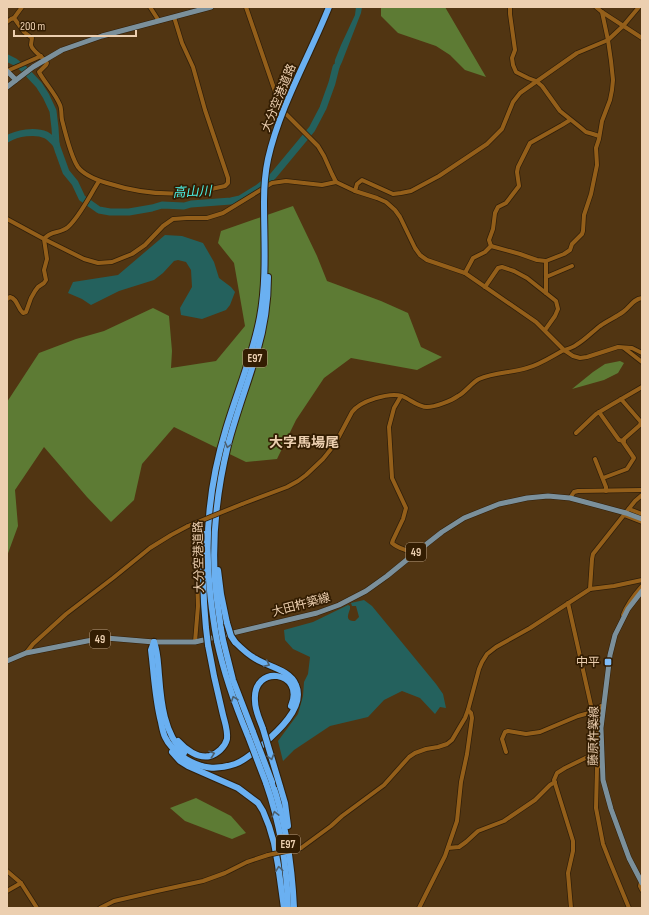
<svg xmlns="http://www.w3.org/2000/svg" width="649" height="915" font-family="'Sofia Sans Condensed','Noto Sans JP',sans-serif">
	<style>
		.forest { fill: #5d7b34 }
		.water { fill: #24615d }
		.lines { fill: none; stroke-linecap: round; stroke-linejoin: round }
		.river { stroke: #24615d; stroke-width: 7 }
		.minor-casing { stroke: #301f0a; stroke-width: 5.5 }
		.major-casing { stroke: #301f0a; stroke-width: 6 }
		.highway-casing { stroke: #301f0a; stroke-width: 8 }
		.minor { stroke: #945f1a; stroke-width: 4 }
		.major { stroke: #7b909b; stroke-width: 5 }
		.highway { stroke: #6ab0f1; stroke-width: 6 }
		.minor-bridge-casing { stroke: #301f0a; stroke-width: 5.5; stroke-linecap: butt }
		.highway-bridge-casing { stroke: #301f0a; stroke-width: 8; stroke-linecap: butt }
		.minor-bridge { stroke: #945f1a; stroke-width: 4 }
		.highway-bridge { stroke: #6ab0f1; stroke-width: 6 }
		.oneway { stroke: #4c5f6e }
		.poi-dot { fill: #7fbdf9; stroke: #331d02; stroke-width: 1.5 }
		.labels { text-anchor: middle; dominant-baseline: central; stroke-width: 3.5; stroke-linejoin: round; paint-order: stroke }
		.shield { fill: #331d02; stroke: #b49a7c; stroke-width: 1 }
		.shield-label { font-size: 11px; font-weight: bold; fill: #eccfb0 }
		.street-label { font-size: 12px; fill: #eccfb0; stroke: #331d02 }
		.poi-label { font-size: 12px; fill: #eccfb0; stroke: #331d02; text-anchor: end }
		.water-label { font-size: 13px; font-style: italic; fill: #4bf2e6; stroke: #331d02 }
		.quarter-label { font-size: 14px; font-weight: bold; fill: #eccfb0; stroke: #331d02 }
	</style>
	<rect width="100%" height="100%" fill="#513512"/>
	<g class="forest">
		<path d="M381,7H445L486,77L465,70L450,55L436,46L398,33L381,16Z"/>
		<path d="M293,206L317,256L327,281L381,301L408,313L421,347L442,357L417,370L351,358L324,378L296,420L277,459L246,462L174,427L142,464L134,500L111,522L87,497L44,447L15,490L18,526L7,556V402L39,353L76,339L104,331L153,308L169,316L172,351L171,368L216,361L245,326L234,263L218,243L221,231Z"/>
		<path d="M620,361L624,363L618,373L604,380L572,389L593,372L605,364Z"/>
		<path d="M196,798L231,816L246,833L232,839L185,821L170,808Z"/>
	</g>
	<g class="water">
		<path d="M356,7H362L361,13L342,62L333,81L335,60L341,45L355,15Z"/>
		<path d="M165,235L182,236L203,243L214,262L219,278L231,287L235,292L230,305L226,310L202,319L181,315L180,308L192,287L191,270L186,262L178,260L174,261L163,273L154,280L119,291L91,305L82,299L68,293L73,282L118,275Z"/>
		<path d="M364,600L372,606L436,684L443,694L446,708L440,707L435,714L420,698L402,691L384,700L368,717L330,726L294,750L283,761L278,741L298,714L303,696L304,682L308,674L310,657L293,649L285,640L284,630L313,622L348,605L350,606V609C348,615 345,621 355,621L359,617L356,606H352L351,603Z"/>
	</g>
	<g class="lines">
		<g class="river">
			<path d="M7,58L15,62L24,69L39,85L46,96L53,111L55,128L56,144L58,150L66,172L75,183L82,198L99,210L110,212H129L152,208L162,205L184,206L191,204L231,201L240,199L258,188L273,176L312,129L323,108L332,83L336,67"/>
			<path d="M7,139C17,133 35,130 46,135C50,137 53,141 56,144"/>
		</g>
		<defs>
			<g id="minor">
				<path d="M22,7L14,18L24,32L32,38C32,38 31,44 31,45C32,51 43,57 47,63L46,65L39,72C45,83 55,93 60,105C62,110 61,116 62,120C65,132 71,157 78,167C84,175 97,180 107,183C132,191 159,195 185,193C199,192 212,189 225,186L228,183V178L205,110L193,67L182,43L174,17"/>
				<path d="M150,7L159,21"/>
				<path d="M246,7L279,103L283,111L318,146L324,156L332,174L336,182L355,191L377,198L386,202L395,210L400,217L415,248L420,255L427,260L465,273L536,322L564,350L573,356L580,358L587,357L618,347L632,348L642,353"/>
				<path d="M510,7V14L515,50L512,58L513,65L516,72L528,78L536,81L542,86L560,111L580,127L586,132L593,134L599,136"/>
				<path d="M596,7L602,12L642,38"/>
				<path d="M7,22L11,19L14,18"/>
				<path d="M7,71L41,56"/>
				<path d="M355,191L357,184L362,180L393,194L401,193L411,191L439,176L487,144L502,129L513,102L520,93L577,53L608,40L623,26L639,7"/>
				<path d="M7,219L44,239L84,259L98,263L112,262L132,254L145,245L163,226L173,219L187,218H207L223,213L272,183L286,181L322,185L336,182"/>
				<path d="M491,246L520,254L537,260L546,261L564,254L570,250L572,244L582,234L583,231L584,215L591,194L597,165L596,148L599,139L602,121L610,100L612,90L613,80L611,61L608,40L602,12"/>
				<path d="M491,246L489,240L493,229L495,213L498,207L506,203L519,186L517,172L518,167L530,143L562,125L570,120"/>
				<path d="M465,273L473,258L485,252L491,246"/>
				<path d="M546,277L572,266"/>
				<path d="M485,287L498,268L502,267L514,271L527,278L556,301L558,309L555,316L545,330"/>
				<path d="M546,293V261"/>
				<path d="M7,299L10,297C18,299 17,308 23,313L26,312L31,298L35,291L38,287L44,283L46,280L44,270L47,259L44,239C51,230 60,234 68,227C80,216 90,195 99,181"/>
				<path d="M624,348L642,362"/>
				<path d="M401,396L394,408L389,427L392,478L406,508L403,519L393,540L392,543C398,549 407,549 414,554"/>
				<path d="M599,412L619,440L624,441"/>
				<path d="M576,433L596,414L611,405L642,387"/>
				<path d="M595,459L606,487V491"/>
				<path d="M603,478L627,469L634,458L623,442L624,439L640,425L641,422L621,399"/>
				<path d="M570,498L574,492L578,491L642,490"/>
				<path d="M242,504L287,487L298,481L306,475L323,459L335,444L352,412C360,401 389,392 402,396C410,399 418,407 427,407C435,407 451,401 458,396C466,392 471,383 479,379C494,372 512,373 527,368C539,365 551,357 562,351C567,349 572,348 576,345C585,340 592,332 600,326C607,321 616,317 623,312C630,307 633,299 642,298"/>
				<path d="M629,509L642,514"/>
				<path d="M624,515L642,522"/>
				<path d="M590,589L592,559L593,554L635,501L642,495"/>
				<path d="M568,603L594,719L598,724"/>
				<path d="M623,615C627,604 634,595 642,586"/>
				<path d="M195,642L198,606L197,576"/>
				<path d="M26,653L33,644L66,614L113,578L150,548L171,535L188,526"/>
				<path d="M601,744C595,733 599,718 601,706"/>
				<path d="M506,752L502,739L505,732L508,731L526,734L540,732L578,716L593,712"/>
				<path d="M602,761L597,768L596,808L603,844L610,862L629,908"/>
				<path d="M301,848L331,826L342,816L384,785L409,757L415,753L426,749L438,747L447,744L452,740L465,718L468,710L479,669L482,662L487,654L496,647L530,628L590,589L614,586L642,580"/>
				<path d="M448,848L459,847L466,842L478,831L504,821L535,800L550,785L555,782"/>
				<path d="M7,871L21,883L37,908"/>
				<path d="M641,882L640,886L642,890"/>
				<path d="M7,891L21,883"/>
				<path d="M100,908L114,901L157,891L203,881L225,873L247,862L268,855"/>
				<path d="M419,908L445,856L457,821L461,782L467,754L472,718L471,713L468,710"/>
				<path d="M571,908L568,873L573,851V841L554,780L557,773L565,768L602,750"/>
			</g>
			<g id="major">
				<path d="M7,71L16,80"/>
				<path d="M7,87L33,67L62,50L102,36L211,7"/>
				<path d="M642,591L628,609L615,635L610,655L601,728L603,780L611,809L629,858L642,883"/>
				<path d="M7,661L26,653L87,641L106,638L154,642H195L317,613L339,605L366,591L387,576L414,554L442,532L464,518L499,504L527,498L548,496L570,498L626,513L642,519"/>
			</g>
			<g id="highway">
				<path d="M204,534C202,566 203,597 206,628"/>
				<path d="M218,570L221,594L227,623"/>
				<path d="M221,629C219,613 216,597 215,581C212,535 217,490 228,445C236,414 248,383 257,352C264,328 268,303 268,277"/>
				<path d="M215,630C213,617 211,604 210,591C204,537 210,481 226,429C237,392 253,355 260,317C267,279 264,240 264,202"/>
				<path d="M223,640L233,680L253,732"/>
				<path d="M217,641C224,674 235,705 248,736"/>
				<path d="M154,642L151,650C154,674 155,699 161,722C162,727 163,733 165,737C169,746 177,753 186,759C203,769 216,770 235,764C244,761 253,753 260,747C275,734 306,708 296,685C290,670 269,667 256,659C248,655 242,649 235,642"/>
				<path d="M154,642C158,652 158,664 159,675C161,702 164,734 184,753"/>
				<path d="M263,729C260,720 255,711 255,701C252,663 306,671 291,706"/>
				<path d="M178,741C185,749 198,759 210,756C217,754 225,747 227,739C228,731 225,723 223,715C220,702 217,689 214,676C212,665 210,655 208,645"/>
				<path d="M172,752L180,761L188,766L238,788L258,803L263,811L269,826L274,843L278,865L284,908"/>
				<path d="M272,782C286,823 292,865 294,908"/>
				<path d="M266,783C280,823 287,866 288,908"/>
				<path d="M280,786L285,803L288,826"/>
			</g>
		</defs>
		<use href="#minor" class="minor-casing"/>
		<use href="#major" class="major-casing"/>
		<use href="#highway" class="highway-casing"/>
		<use href="#minor" class="minor"/>
		<use href="#major" class="major"/>
		<use href="#highway" class="highway"/>
		<defs>
			<g id="minor-bridge">
				<path d="M188,526L242,504"/>
				<path d="M268,855L301,848"/>
			</g>
			<g id="highway-bridge">
				<path d="M264,202C264,187 265,173 268,159C280,106 309,57 329,7"/>
				<path d="M227,623L231,636L235,642"/>
				<path d="M206,628L208,645"/>
				<path d="M221,629L223,640"/>
				<path d="M215,630L217,641"/>
				<path d="M263,729L280,786"/>
				<path d="M253,732L272,782"/>
				<path d="M248,736L266,783"/>
			</g>
		</defs>
		<use href="#minor-bridge" class="minor-bridge-casing"/>
		<use href="#highway-bridge" class="highway-bridge-casing"/>
		<use href="#minor-bridge" class="minor-bridge"/>
		<use href="#highway-bridge" class="highway-bridge"/>
	</g>
	<defs><path id="oneway-chevron" d="M-2-3.5L2.5 0L-2 3.5" fill="none" stroke-width="1.6" stroke-linecap="round" stroke-linejoin="round"/></defs>
	<g class="oneway">
		<use href="#oneway-chevron" transform="translate(228 445) rotate(104)"/>
		<use href="#oneway-chevron" transform="translate(267 664) rotate(24)"/>
		<use href="#oneway-chevron" transform="translate(234 699) rotate(-109)"/>
		<use href="#oneway-chevron" transform="translate(212 754) rotate(-19)"/>
		<use href="#oneway-chevron" transform="translate(271 757) rotate(74)"/>
		<use href="#oneway-chevron" transform="translate(275 814) rotate(-104)"/>
		<use href="#oneway-chevron" transform="translate(279 869) rotate(-98)"/>
	</g>
	<rect class="poi-dot" x="604" y="658" width="8" height="8" rx="2"/>
	<g class="labels">
		<g class="shield">
			<rect x="243" y="349" width="24" height="18" rx="3"/>
			<rect x="406" y="543" width="20" height="18" rx="3"/>
			<rect x="90" y="630" width="20" height="18" rx="3"/>
			<rect x="276" y="835" width="24" height="18" rx="3"/>
		</g>
		<g class="shield-label">
			<text x="255" y="358">E97</text>
			<text x="416" y="552">49</text>
			<text x="100" y="639">49</text>
			<text x="288" y="844">E97</text>
		</g>
		<g class="street-label">
			<text transform="translate(279 98) rotate(-68)">大分空港道路</text>
			<text transform="translate(199 557) rotate(-91)">大分空港道路</text>
			<text transform="translate(301 605) rotate(-15)">大田杵築線</text>
			<text transform="translate(594 736) rotate(-89)">藤原杵築線</text>
		</g>
		<g class="poi-label">
			<text x="600" y="662">中平</text>
		</g>
		<g class="water-label">
			<text transform="translate(192 192) rotate(-3)">高山川</text>
		</g>
		<g class="quarter-label">
			<text x="304" y="442">大字馬場尾</text>
		</g>
	</g>
	<rect width="649" height="915" fill="none" stroke="#eccfb0" stroke-width="16"/>
	<path d="M14 30v6h122v-6" fill="none" stroke="#eccfb0" stroke-width="2"/>
	<text x="20" y="30" font-size="12" fill="#eccfb0" stroke="#331d02" stroke-width="3" paint-order="stroke">200 m</text>
</svg>
